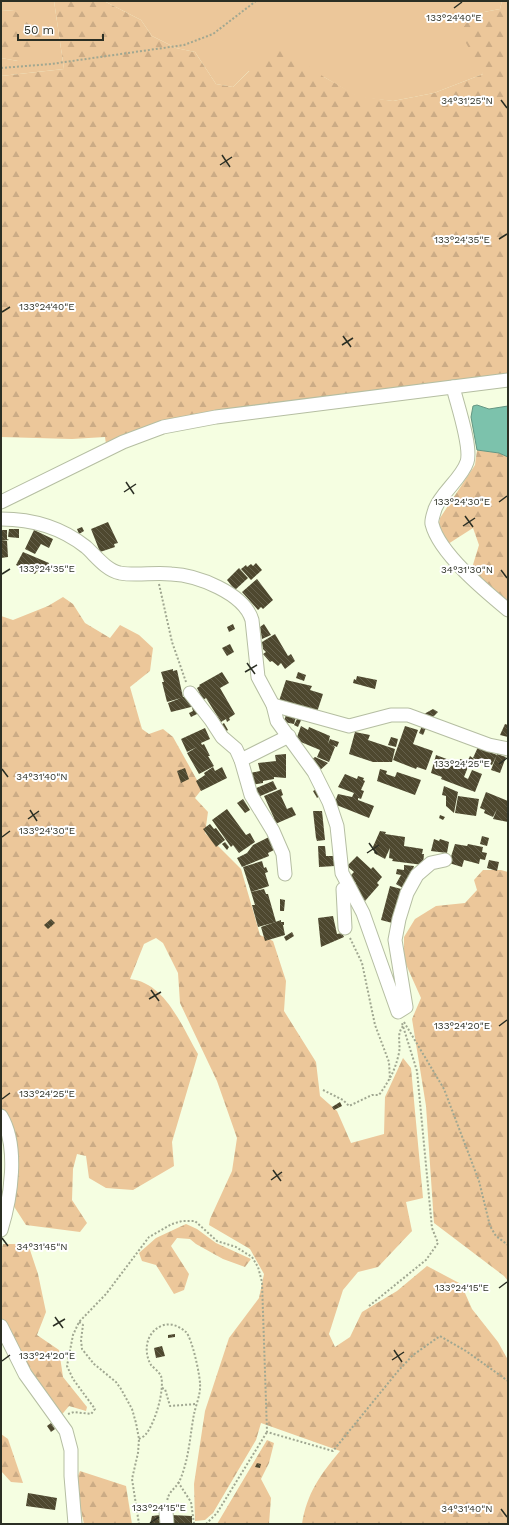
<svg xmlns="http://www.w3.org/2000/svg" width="509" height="1525" font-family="'Work Sans',sans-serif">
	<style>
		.grass { fill: #ecc79a }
		.forest { fill: url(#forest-firs) }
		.water { fill: #7cc2ac; stroke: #649683 }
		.building { fill: url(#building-back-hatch) }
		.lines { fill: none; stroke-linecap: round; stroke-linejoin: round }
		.minor-casing { stroke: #b5bea2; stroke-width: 15 }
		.path { stroke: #a0a791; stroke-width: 2; stroke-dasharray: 2 2; stroke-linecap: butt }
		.minor { stroke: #fff; stroke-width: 13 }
		.ticks { fill: none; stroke: #2b2f24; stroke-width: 1.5 }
		.ticks-label { font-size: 10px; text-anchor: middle; fill: #2b2f24; stroke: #fff; stroke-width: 4; stroke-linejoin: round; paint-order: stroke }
	</style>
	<defs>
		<pattern id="forest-firs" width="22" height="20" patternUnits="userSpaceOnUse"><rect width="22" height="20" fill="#ecc79a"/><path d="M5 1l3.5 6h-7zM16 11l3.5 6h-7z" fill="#cbab85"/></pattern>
		<pattern id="building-back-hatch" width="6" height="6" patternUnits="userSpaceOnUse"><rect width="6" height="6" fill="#4e482f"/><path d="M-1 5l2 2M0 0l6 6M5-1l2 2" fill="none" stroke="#65604b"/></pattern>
	</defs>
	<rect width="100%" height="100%" fill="#f5fee1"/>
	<g class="grass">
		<path d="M1,1H54L64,69L1,76V58L18,61L15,11L1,10Z"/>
		<path d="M104,1H502L500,9L473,14L483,74L434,93L393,101L358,97L324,77L249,71L233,87L216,84L195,52L176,48L152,36L141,20Z"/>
	</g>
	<g class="forest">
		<path d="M54,1H104L141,20L152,36L176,48L195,52L216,84L233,87L277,44L324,77L358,96L393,101L434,93L483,74L460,32L473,14L500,9L502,1H508V374L170,423L106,444L105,437L72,439L1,437V76L64,69Z"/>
		<path d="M1,10L15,11L41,36L18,61L1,58Z"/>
		<path d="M477,450L499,453L508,457V605L489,587L472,568L479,545L473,528L448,544L438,529L440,518L475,465Z"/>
		<path d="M63,597L73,604L85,623L110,638L120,625L139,635L153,648L150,671L130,687L142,729L149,734L163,729L173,737L202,789L195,798L208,812L205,833L241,869L260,935L273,941L286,981L284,1011L316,1062L320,1096L337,1111L351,1143L384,1134L385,1097L403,1058L411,1068L423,1198L406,1202L412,1231L378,1267L358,1272L343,1290L329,1334L335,1347L350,1337L362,1312L397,1291L427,1266L461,1284L472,1309L498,1342L508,1360V1524H302C307,1493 320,1475 340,1451L261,1423L256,1440L213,1513L205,1520L195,1521L194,1484L205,1411L229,1338L259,1298L264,1274L250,1249L209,1225L210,1219L232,1171L237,1138L217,1081L180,1003L178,973L163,943L156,938L144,944L130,979C166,983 182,1027 198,1054L172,1142L174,1166L133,1190L106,1188L89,1178L86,1156L77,1154L73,1169L72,1200L87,1223L80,1232L26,1225L13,1205L1,1112V616L13,620L48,606Z"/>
		<path d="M483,870H501L508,872V1281L504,1276L434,1223L426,1106L412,1019L421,998L404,960V937L415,919L436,906L465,903L477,890L474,880Z"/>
		<path d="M186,1224L197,1229L216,1243L251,1259L245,1267L223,1259L196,1244L190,1239L177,1238L171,1246L189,1274L184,1290L174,1294L156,1265L142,1261L139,1253L156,1238Z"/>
		<path d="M3,1244H28L38,1274L46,1312L37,1335L59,1350L63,1377L87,1407L86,1411L69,1406L59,1418L27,1373L1,1320V1252Z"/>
		<path d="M1,1434L8,1439L23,1483L11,1482L1,1471Z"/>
		<path d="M267,1440L274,1443L269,1463L261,1479L271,1498L269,1524H217Z"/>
		<path d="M80,1471L126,1486L132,1524H84L75,1483Z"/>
	</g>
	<path class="water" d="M477,405L489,409L508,406V457L499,453L477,450L471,417L473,406Z"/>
	<g class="building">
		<path d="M108,522L118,543L114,544L115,547L100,552L91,529Z"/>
		<path d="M82,527L84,531L79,534L77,529Z"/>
		<path d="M9,529H19V538L8,537Z"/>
		<path d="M1,530H7V539L9,540L1,541Z"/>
		<path d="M34,530L53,539L49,548L41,544L35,554L25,549Z"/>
		<path d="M1,541H7L8,557L1,558Z"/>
		<path d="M23,552L49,563L43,574L37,571L35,574L16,565Z"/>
		<path d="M256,563L262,570L251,580L241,569L246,565L247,567L251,564L253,566Z"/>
		<path d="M239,568L248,578L235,590L227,580Z"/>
		<path d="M257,579L273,600L263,609L261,607L258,610L242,592Z"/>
		<path d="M233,624L235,629L229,632L227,627Z"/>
		<path d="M264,624L271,635L262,639L260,627Z"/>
		<path d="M275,634L288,656L291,654L295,661L285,669L281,663L278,666L272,661L270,662L263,654L266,652L263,649L262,642Z"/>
		<path d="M230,644L234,652L227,656L222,648Z"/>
		<path d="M173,669V671L177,670L183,697L188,696L195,706L171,712L168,703L181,698L167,702L162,682H164L161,672Z"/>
		<path d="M222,672L229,683L220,688L235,714L229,718L230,720L227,722L226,719L221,722L206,698L203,700L197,688L200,686L199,685Z"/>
		<path d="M298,672L306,675L304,681L296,678Z"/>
		<path d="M357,676L377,680L375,689L353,683L354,679L356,680Z"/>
		<path d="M286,680L312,686L310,690L323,694L317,712L279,701Z"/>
		<path d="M198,705L201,712L191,717L189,713L193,711L192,708Z"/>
		<path d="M433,709L438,712L433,717L424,714Z"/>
		<path d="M286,714L296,717L294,724L284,722Z"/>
		<path d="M298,717L302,718L298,727L294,725Z"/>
		<path d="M224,723L228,730L225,732L221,725Z"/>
		<path d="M505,724L508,725V737L500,735Z"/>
		<path d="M301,726L308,730L309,727L330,736L328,744L330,739L339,742L337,747L332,745L335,747L329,762L317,757L320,750L296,740Z"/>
		<path d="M405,726L418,730L413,744L433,751L426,770L417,767L416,769L393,760Z"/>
		<path d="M422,726L426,728L423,735L419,733Z"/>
		<path d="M205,728L210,739L201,743L202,745L204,744L210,756H208L214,766L199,774L187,753L197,747L187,752L181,739Z"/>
		<path d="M355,732L370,735L368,740L395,749L392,762H373L349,754Z"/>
		<path d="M391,737L398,739L396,747L388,745Z"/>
		<path d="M478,747L497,755L492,765L473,758Z"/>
		<path d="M286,754V778L274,777V779L263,781V783L251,785L250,773L260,771L258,763L276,761L275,755Z"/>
		<path d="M497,754L506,757L500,773L491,770Z"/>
		<path d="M436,755L468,767L464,777L468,779L472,770L482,774L475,792L441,779L442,777L431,773Z"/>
		<path d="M470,756L474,759L473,762L468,760Z"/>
		<path d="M315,757L326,762L328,763L319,771L311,760Z"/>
		<path d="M460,759L469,761L468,765L459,763Z"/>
		<path d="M213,767L215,771L222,767L227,778L201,791L196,781L205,775L204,773Z"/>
		<path d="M185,768L189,779L181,783L177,771Z"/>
		<path d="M380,769L387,771L386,774L395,777L397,772L421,780L415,795L377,781Z"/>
		<path d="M345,774L357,779L358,776L364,778L363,780L365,781L361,790L364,791L361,799L358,798V800L374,806L369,818L334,804L338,794L352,797L354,793L338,787Z"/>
		<path d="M273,781L277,789L258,797L254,789Z"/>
		<path d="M444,786L458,792L454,813L446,806V796L442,795Z"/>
		<path d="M281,789L283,795L281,796L287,809L292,807L296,815L273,825L271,820L274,818L264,796Z"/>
		<path d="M317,789L320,796L317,798L313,791Z"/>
		<path d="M486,792L508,801V822L493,819L497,809L493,817L484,813L485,810L480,808Z"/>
		<path d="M458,796L479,799L476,816L455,813Z"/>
		<path d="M243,799L250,810L245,813L237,803Z"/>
		<path d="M227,809L246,835L250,833L255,842L239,853L233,845L231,847L212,820Z"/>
		<path d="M313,811H322L325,840L317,841L316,838Z"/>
		<path d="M440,815L445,817L443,820L439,818Z"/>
		<path d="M210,824L214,829L216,828L225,840L216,847L203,829Z"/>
		<path d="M380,831L386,832L385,834L405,837L404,846L423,849L422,854H424L423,865L392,861L393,859L389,858L390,848L385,859L374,853L375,851L372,849Z"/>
		<path d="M482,836L489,838L487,846L480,844Z"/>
		<path d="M269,837L274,850L268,853L269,856L242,867L237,858L247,853L253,845Z"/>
		<path d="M434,839L439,841L440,839L449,842L447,853L431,851Z"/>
		<path d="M225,842L229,847L227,850L222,844Z"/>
		<path d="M455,844L467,846L468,844L483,847L482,852L487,853L485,860L480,859L479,864L464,860L462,867L449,863Z"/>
		<path d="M318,846H325L326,856H334L335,866L319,867Z"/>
		<path d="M357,856L371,869L373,867L382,877L377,883L379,885L365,901L358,895L360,892L353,886L356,883L349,877L354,872L347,866Z"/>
		<path d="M489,860L499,862L497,871L487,868Z"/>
		<path d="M262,861L264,868L266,867L268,872L265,873L269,886L251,892L243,867Z"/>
		<path d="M404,865L414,866L406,890L396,884L401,875L396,874L397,869L404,870Z"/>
		<path d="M390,886L405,890L396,924L381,920Z"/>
		<path d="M264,889L266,894H268L276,922L258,927L252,905H255L251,892Z"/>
		<path d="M280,899L285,900L284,911H280Z"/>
		<path d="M333,916L337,934L342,933L344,937L321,947L318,918Z"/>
		<path d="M51,919L55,923L48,929L44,925Z"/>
		<path d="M281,920V922H284V925H283L285,935L265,941L261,927Z"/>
		<path d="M292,932L294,936L286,941L284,937Z"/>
		<path d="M340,1102L342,1106L334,1110L332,1107Z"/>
		<path d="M175,1334V1337L168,1338V1335Z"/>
		<path d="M162,1346L165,1356L156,1358L154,1348Z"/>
		<path d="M51,1423L55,1429L51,1432L47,1426Z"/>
		<path d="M257,1463L261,1464L260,1468L255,1467Z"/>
		<path d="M28,1493L57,1498L55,1510L26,1506Z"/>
		<path d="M160,1515L163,1524H150L152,1516Z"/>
		<path d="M171,1515L192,1516V1523L170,1524Z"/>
	</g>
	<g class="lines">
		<defs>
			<g id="minor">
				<path d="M453,387C457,404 472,447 467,462C462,478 441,493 435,509C434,513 431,520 432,524C439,553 485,591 508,610"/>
				<path d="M1,502L123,442L163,427L216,417L508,380"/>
				<path d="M1,519C32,519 62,528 86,547C96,556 106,570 120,573C136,576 155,572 171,574C197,575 244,593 252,620L258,677L273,705L277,721L314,772L329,802L337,826L342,873L363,913L398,1012L406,1007L395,940L399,919L407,893L417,875L431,863L445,860"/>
				<path d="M190,693L211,720L222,737L236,749L241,760L289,736"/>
				<path d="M273,705L349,726L391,715H408L489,745L508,749"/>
				<path d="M241,760L251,795L273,831L283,854L285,874"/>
				<path d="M345,928L343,889L348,888"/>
				<path d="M1,1116C19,1146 11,1198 1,1230"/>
				<path d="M1,1326L25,1374L66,1431L71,1450V1476L75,1524"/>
				<path d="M166,1512L167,1524"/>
			</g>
		</defs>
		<use href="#minor" class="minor-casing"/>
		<g class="path">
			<path d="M1,68L51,64L184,45L213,34L256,1"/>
			<path d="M159,584L172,642L186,682"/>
			<path d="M350,938L362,963L375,1025L389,1062L390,1080"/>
			<path d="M404,1022L444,1089L479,1181L490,1226L496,1236L508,1245"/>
			<path d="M323,1090L343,1100L349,1106L372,1095H379C389,1081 395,1071 399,1053C401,1043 396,1035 403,1026"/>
			<path d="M369,1306L426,1260L438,1243L432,1228L417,1071L402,1023"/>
			<path d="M79,1322L83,1325L81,1340L82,1349L94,1364L116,1382L121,1389L132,1409L136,1423L139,1439L138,1453L132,1479L139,1524"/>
			<path d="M162,1388L165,1389L170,1406L196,1404"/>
			<path d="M68,1414L74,1412L91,1414L95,1409L73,1379L67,1366L73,1335L79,1322L106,1294L149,1237L172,1224L182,1221H195L217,1241L236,1247L252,1257L258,1267L262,1282L267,1432L333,1451L398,1371L413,1355L440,1336L466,1351L508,1381"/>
			<path d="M139,1439C141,1438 145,1436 146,1434C155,1423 165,1390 161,1376C159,1372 154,1368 151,1365C143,1351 146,1333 161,1326C170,1322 179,1326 186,1332C192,1338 200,1375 200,1384C201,1393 196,1405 194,1414C190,1435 189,1461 179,1482C174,1490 168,1492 167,1502"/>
			<path d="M178,1482L191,1502L194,1524H196"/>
			<path d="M206,1524L217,1513L267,1432"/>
		</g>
		<use href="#minor" class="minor"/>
	</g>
	<path class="ticks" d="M454,8L462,2M501,100L507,108M222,155L230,167M220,165L232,157M499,239L507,234M2,312L10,307M343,336L351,347M342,345L353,338M126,482L134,494M124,492L136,484M499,502L507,496M465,516L473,527M463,526L475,518M501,570L507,578M2,574L10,569M247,663L255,674M245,672L257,665M499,764L507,758M2,769L8,777M30,810L37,821M28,819L39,811M2,837L10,831M369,843L377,854M367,853L379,845M151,990L159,1001M149,999L161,992M499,1026L507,1020M2,1099L10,1093M273,1170L281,1181M271,1180L282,1172M2,1238L8,1246M499,1288L507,1282M55,1317L63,1328M53,1326L65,1319M394,1350L402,1362M392,1360L404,1352M2,1361L10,1355M501,1509L507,1517M150,1523L159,1517"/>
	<g class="ticks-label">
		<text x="454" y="21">133°24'40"E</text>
		<text x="467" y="104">34°31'25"N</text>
		<text x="462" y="243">133°24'35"E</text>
		<text x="47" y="310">133°24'40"E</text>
		<text x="462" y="505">133°24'30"E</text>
		<text x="47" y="572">133°24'35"E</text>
		<text x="467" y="573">34°31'30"N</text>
		<text x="462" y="767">133°24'25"E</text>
		<text x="42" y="780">34°31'40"N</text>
		<text x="47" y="834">133°24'30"E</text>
		<text x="462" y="1029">133°24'20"E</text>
		<text x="47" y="1097">133°24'25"E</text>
		<text x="42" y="1250">34°31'45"N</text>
		<text x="462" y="1291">133°24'15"E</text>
		<text x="47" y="1359">133°24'20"E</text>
		<text x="159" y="1511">133°24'15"E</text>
		<text x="467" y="1512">34°31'40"N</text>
	</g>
	<rect width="509" height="1525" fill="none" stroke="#2b2f24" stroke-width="4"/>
	<path d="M18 34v6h85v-6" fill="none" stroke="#2b2f24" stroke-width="2"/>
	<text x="24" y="34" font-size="12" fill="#2b2f24" stroke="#ffffff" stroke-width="3" paint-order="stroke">50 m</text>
</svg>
